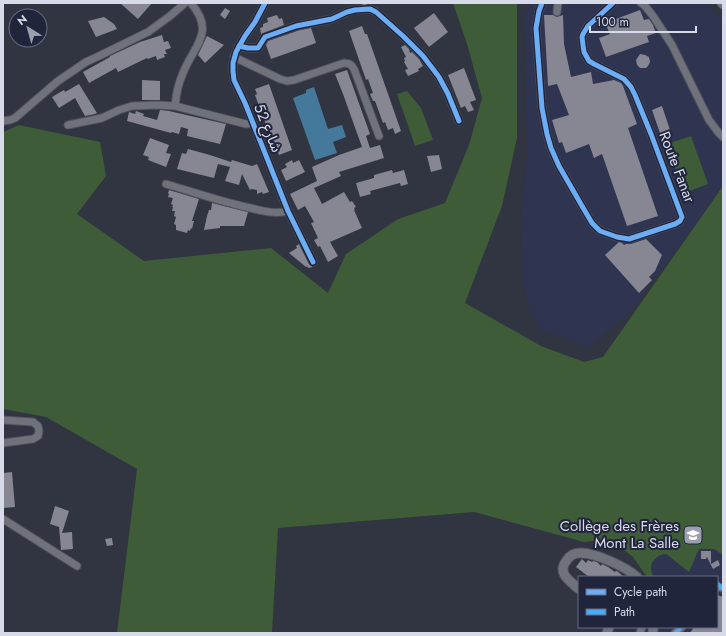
<svg xmlns="http://www.w3.org/2000/svg" width="726" height="636" font-family="Jost,'Noto Sans Arabic',sans-serif">
	<style>
		.built { fill: #2f3450 }
		.green { fill: #3d5c37 }
		.water { fill: #45799c }
		.building { fill: #868793 }
		.lines { fill: none; stroke-linecap: round; stroke-linejoin: round }
		.service-casing { stroke: #4f525d; stroke-width: 5.5 }
		.minor-casing { stroke: #4f525d; stroke-width: 9 }
		.tertiary-casing { stroke: #4f525d; stroke-width: 11 }
		.service { stroke: #6f717b; stroke-width: 3.5 }
		.minor { stroke: #6f717b; stroke-width: 7 }
		.tertiary { stroke: #6f717b; stroke-width: 9 }
		.quiet { stroke: #46acf6; stroke-width: 4; stroke-dasharray: 8 4; stroke-linecap: butt }
		.cycleway-casing { stroke: #21253c; stroke-width: 8 }
		.cycleway { stroke: #6dadf4; stroke-width: 5 }
		.labels { text-anchor: middle; dominant-baseline: central; stroke-width: 4; stroke-linejoin: round; paint-order: stroke }
		.street-label { font-size: 15px; fill: #d6dae9; stroke: #21253c }
		.poi-label { font-size: 15px; fill: #d6dae9; stroke: #21253c; text-anchor: end }
	</style>
	<rect width="100%" height="100%" fill="#313441"/>
	<g class="built">
		<path d="M529,3H705L723,23V184L704,212L642,295L637,305L623,318L588,347L540,329L530,308L523,285L521,219L527,155L524,19Z"/>
		<path d="M723,435V633H659L658,627H717V577H647L633,557Z"/>
	</g>
	<g class="green">
		<path d="M453,3H517V138L502,206L465,303L541,346L584,362L603,357L723,186V555L714,549H699L689,572L666,554C660,554 652,559 651,567C651,569 652,574 653,577H647L633,557L610,539L584,542L474,512L278,528L272,633H117L137,469L46,417L3,409V132L19,125L100,142L106,176L77,214L144,261L271,248L328,293L346,254L398,219L445,203L469,145L482,98L467,44Z"/>
		<path d="M407,91L421,108L433,140L415,146L397,94Z"/>
		<path d="M691,136L708,184L684,193L667,144Z"/>
	</g>
	<path class="water" d="M314,87L328,129L342,125L346,137L333,142L337,153L315,160L293,98L306,93V90Z"/>
	<g class="building">
		<path d="M120,3H152L138,19Z"/>
		<path d="M225,8L230,11L225,19L220,15Z"/>
		<path d="M640,10L644,20L649,19L653,25L656,33L647,36L649,42L606,57L599,38L610,34L605,23Z"/>
		<path d="M434,13L448,32L429,47L414,28Z"/>
		<path d="M277,15L279,19L282,18L284,25L261,34L260,28L263,27V24L268,22L267,18Z"/>
		<path d="M544,15H553L557,17L563,15L564,44L571,77L591,72L593,84L614,80L621,83L623,86L637,124L628,128L658,216L627,226L602,154L594,158L589,144L566,153L562,142L559,143L552,120L569,115L557,84L548,86Z"/>
		<path d="M104,17L114,24L117,29L96,37L88,21Z"/>
		<path d="M362,26L365,34H367L401,131L395,134L393,128L388,130L385,122L383,123L375,101H373L370,94L373,93L368,79L366,80L349,31Z"/>
		<path d="M311,28L316,43L271,59L266,45L268,41L300,30Z"/>
		<path d="M162,35L164,42L168,41L171,48L165,50L167,54H164L165,57L157,60L156,56L148,59L147,58L118,72L116,68L89,83L83,72L110,57V56L140,42Z"/>
		<path d="M207,36L224,45L205,63L198,55Z"/>
		<path d="M405,45L409,49L410,53L412,52L419,59L423,66L418,69L419,71L408,76L405,70L408,69L404,62L405,61L404,58L406,57L401,47Z"/>
		<path d="M640,54L645,55L649,57L650,62L648,66L646,68H640L637,65L636,60Z"/>
		<path d="M464,68L476,100L470,102L474,110L468,112L465,106L461,108L448,75Z"/>
		<path d="M347,70L370,134L366,136L370,148L380,145L384,158L339,172L341,176L314,188L322,204L344,192L350,202L352,201L356,207L354,208L355,210H354L362,228L330,242L338,256L328,262L320,246L318,247L314,240L318,238L311,223L314,222L305,206L298,210L290,194L317,181L312,167L339,155L362,147L343,94L335,74Z"/>
		<path d="M142,80L160,81V100H142Z"/>
		<path d="M79,84L97,113L95,114L85,116L75,98L59,108L52,97L64,90L65,92Z"/>
		<path d="M269,84L292,150L279,155L275,143H274L269,129L268,130L255,95L257,94L255,89Z"/>
		<path d="M662,106L672,136L662,139L652,110Z"/>
		<path d="M160,110L169,111L226,124L220,144L187,136L188,129L181,127L179,134L172,132L171,133L127,121L129,112L135,114L136,111L144,114L143,116L157,120Z"/>
		<path d="M150,138L169,145L166,153L171,154L166,167L148,160L149,157L143,155Z"/>
		<path d="M188,149L210,155L231,162L232,160L252,166L257,164L269,192L263,194L262,192L257,194V190L252,189L250,190L242,174L239,185L225,181L230,167L218,164L214,178L177,169L182,153L186,154Z"/>
		<path d="M439,155L442,169L431,172L427,156Z"/>
		<path d="M292,160L293,163L299,160L305,172L286,181L281,170L287,167L285,164Z"/>
		<path d="M392,170L393,173L404,170L408,184L401,186L400,183L370,191L371,194L360,197L356,183L374,178V175Z"/>
		<path d="M169,190L199,199L192,221H194L192,229L191,228L190,231L188,230L187,233L176,230V225L174,224L176,217L174,216L175,211H172L173,207H172L173,205L171,204L173,198L168,197L169,194L168,193Z"/>
		<path d="M212,203L248,212L244,226H220V228L204,230L207,216L209,210H211Z"/>
		<path d="M646,239L662,255L655,271L649,277L652,280L639,293L605,255L619,242L622,243L624,245L626,244H631Z"/>
		<path d="M299,244L309,264L313,267L308,268L307,266L306,267L289,253L297,248L296,246Z"/>
		<path d="M12,472L15,507L3,508V473Z"/>
		<path d="M55,506L69,511L62,533L72,532L73,549L61,550L59,527L50,524Z"/>
		<path d="M112,538L113,545L107,546L105,539Z"/>
		<path d="M701,551H711V564L718,560L720,565L713,569L707,557L706,559H701Z"/>
		<path d="M582,559L586,563L588,560L592,562L593,561L597,562L601,566L602,564L608,567L615,572L616,571H617L624,577H589L576,567Z"/>
		<path d="M717,595L723,597V633H690L694,627H717Z"/>
	</g>
	<g class="lines">
		<defs>
			<path id="service" d="M363,9L365,3"/>
			<g id="minor">
				<path d="M265,3L255,22L245,36L236,52L233,63V71L234,80L245,103L288,211L313,262"/>
				<path d="M542,3L539,11L536,28L542,108L547,134L551,148L559,166L582,206L592,223L600,231L617,237L629,239L675,224L680,221L682,217L651,134L635,95L631,87L624,79L594,64L589,61L584,52L583,45L582,37L583,34L588,26L613,3"/>
				<path d="M641,3L645,6L653,16L672,45L709,120L718,132L723,137"/>
				<path d="M557,12L558,3"/>
				<path d="M239,46L248,48H258L265,37L296,26L332,19L347,12L355,10L370,9L376,12L403,36L423,56L439,77L448,94L459,121"/>
				<path d="M234,57L280,79L287,81L294,80L344,63C349,63 351,64 354,69L379,136"/>
				<path d="M175,106C176,95 178,84 183,73C194,45 216,33 191,3"/>
				<path d="M3,121L10,120L15,118L58,81L86,62L99,56L148,32L170,16L185,3"/>
				<path d="M68,125L102,118L119,110L132,106L156,105L175,106L230,120L246,124L253,123"/>
				<path d="M166,184C193,192 219,201 246,207C260,210 274,215 288,211"/>
				<path d="M3,420L33,422L38,426L39,431L38,436L33,439L3,443"/>
				<path d="M3,519L77,566"/>
				<path d="M717,587L723,588"/>
				<path d="M640,633L642,627"/>
				<path d="M675,633L682,627"/>
			</g>
			<g id="tertiary">
				<path d="M722,3L723,4"/>
				<path d="M579,589C570,581 556,573 567,560C570,555 575,553 581,553C596,553 626,567 637,577"/>
				<path d="M653,627V633"/>
				<path d="M607,633L609,627"/>
			</g>
		</defs>
		<use href="#service" class="service-casing"/>
		<use href="#minor" class="minor-casing"/>
		<use href="#tertiary" class="tertiary-casing"/>
		<use href="#service" class="service"/>
		<use href="#minor" class="minor"/>
		<use href="#tertiary" class="tertiary"/>
		<g class="quiet">
			<path d="M717,583L720,586L723,592"/>
			<path d="M675,633L682,627"/>
		</g>
		<defs>
			<g id="cycleway">
				<path d="M265,3L255,22L245,36L236,52L233,63V71L234,80L245,103L288,211L313,262"/>
				<path d="M542,3L539,11L536,28L542,108L547,134L551,148L559,166L582,206L592,223L600,231L617,237L629,239L675,224L680,221L682,217L651,134L635,95L631,87L624,79L594,64L589,61L584,52L583,45L582,37L583,34L588,26L613,3"/>
				<path d="M239,46L248,48H258L265,37L296,26L332,19L347,12L355,10L370,9L376,12L403,36L423,56L439,77L448,94L459,121"/>
			</g>
		</defs>
		<use href="#cycleway" class="cycleway-casing"/>
		<use href="#cycleway" class="cycleway"/>
	</g>
	<defs>
		<symbol id="school-square" viewBox="-11 -11 22 22"><rect x="-9" y="-9" width="18" height="18" rx="4" fill="#9ca0ae" stroke="#21253c"/><path d="M0-5L7-2L0 1L-7-2ZM-4 1L0 2.5L4 1V4Q0 6-4 4Z" fill="#fff"/></symbol>
	</defs>
	<g fill-rule="evenodd">
		<use href="#school-square" x="682" y="524" width="22" height="22"/>
	</g>
	<g class="labels">
		<g class="street-label">
			<text transform="translate(268 128) rotate(68)">شارع 52</text>
			<text transform="translate(677 167) rotate(69)">Route Fanar</text>
		</g>
		<g class="poi-label">
			<text x="679" y="526">Collège des Frères<tspan x="679" dy="17">Mont La Salle</tspan></text>
		</g>
	</g>
	<rect width="726" height="636" fill="none" stroke="#d6dae9" stroke-width="8"/>
	<rect x="578" y="576" width="140" height="52" fill="#21253c" stroke="#696d81"/>
	<rect x="586" y="589" width="20" height="6" fill="#6dadf4" stroke="#696d81"/>
	<text x="614" y="596" font-size="12" fill="#d6dae9">Cycle path</text>
	<rect x="586" y="609" width="20" height="6" fill="#46acf6" stroke="#696d81"/>
	<text x="614" y="616" font-size="12" fill="#d6dae9">Path</text>
	<g transform="translate(28 28) rotate(323)"><circle r="19" fill="#21253c" stroke="#696d81"/>
	<path d="M0-3L7 15L0 10L-7 15Z" fill="#9ca0ae"/>
	<text y="-6" font-size="11" font-weight="bold" text-anchor="middle" fill="#d6dae9">N</text>
	</g>
	<path d="M590 26v6h106v-6" fill="none" stroke="#d6dae9" stroke-width="2"/>
	<text x="596" y="26" font-size="12" fill="#d6dae9" stroke="#21253c" stroke-width="3" paint-order="stroke">100 m</text>
</svg>
